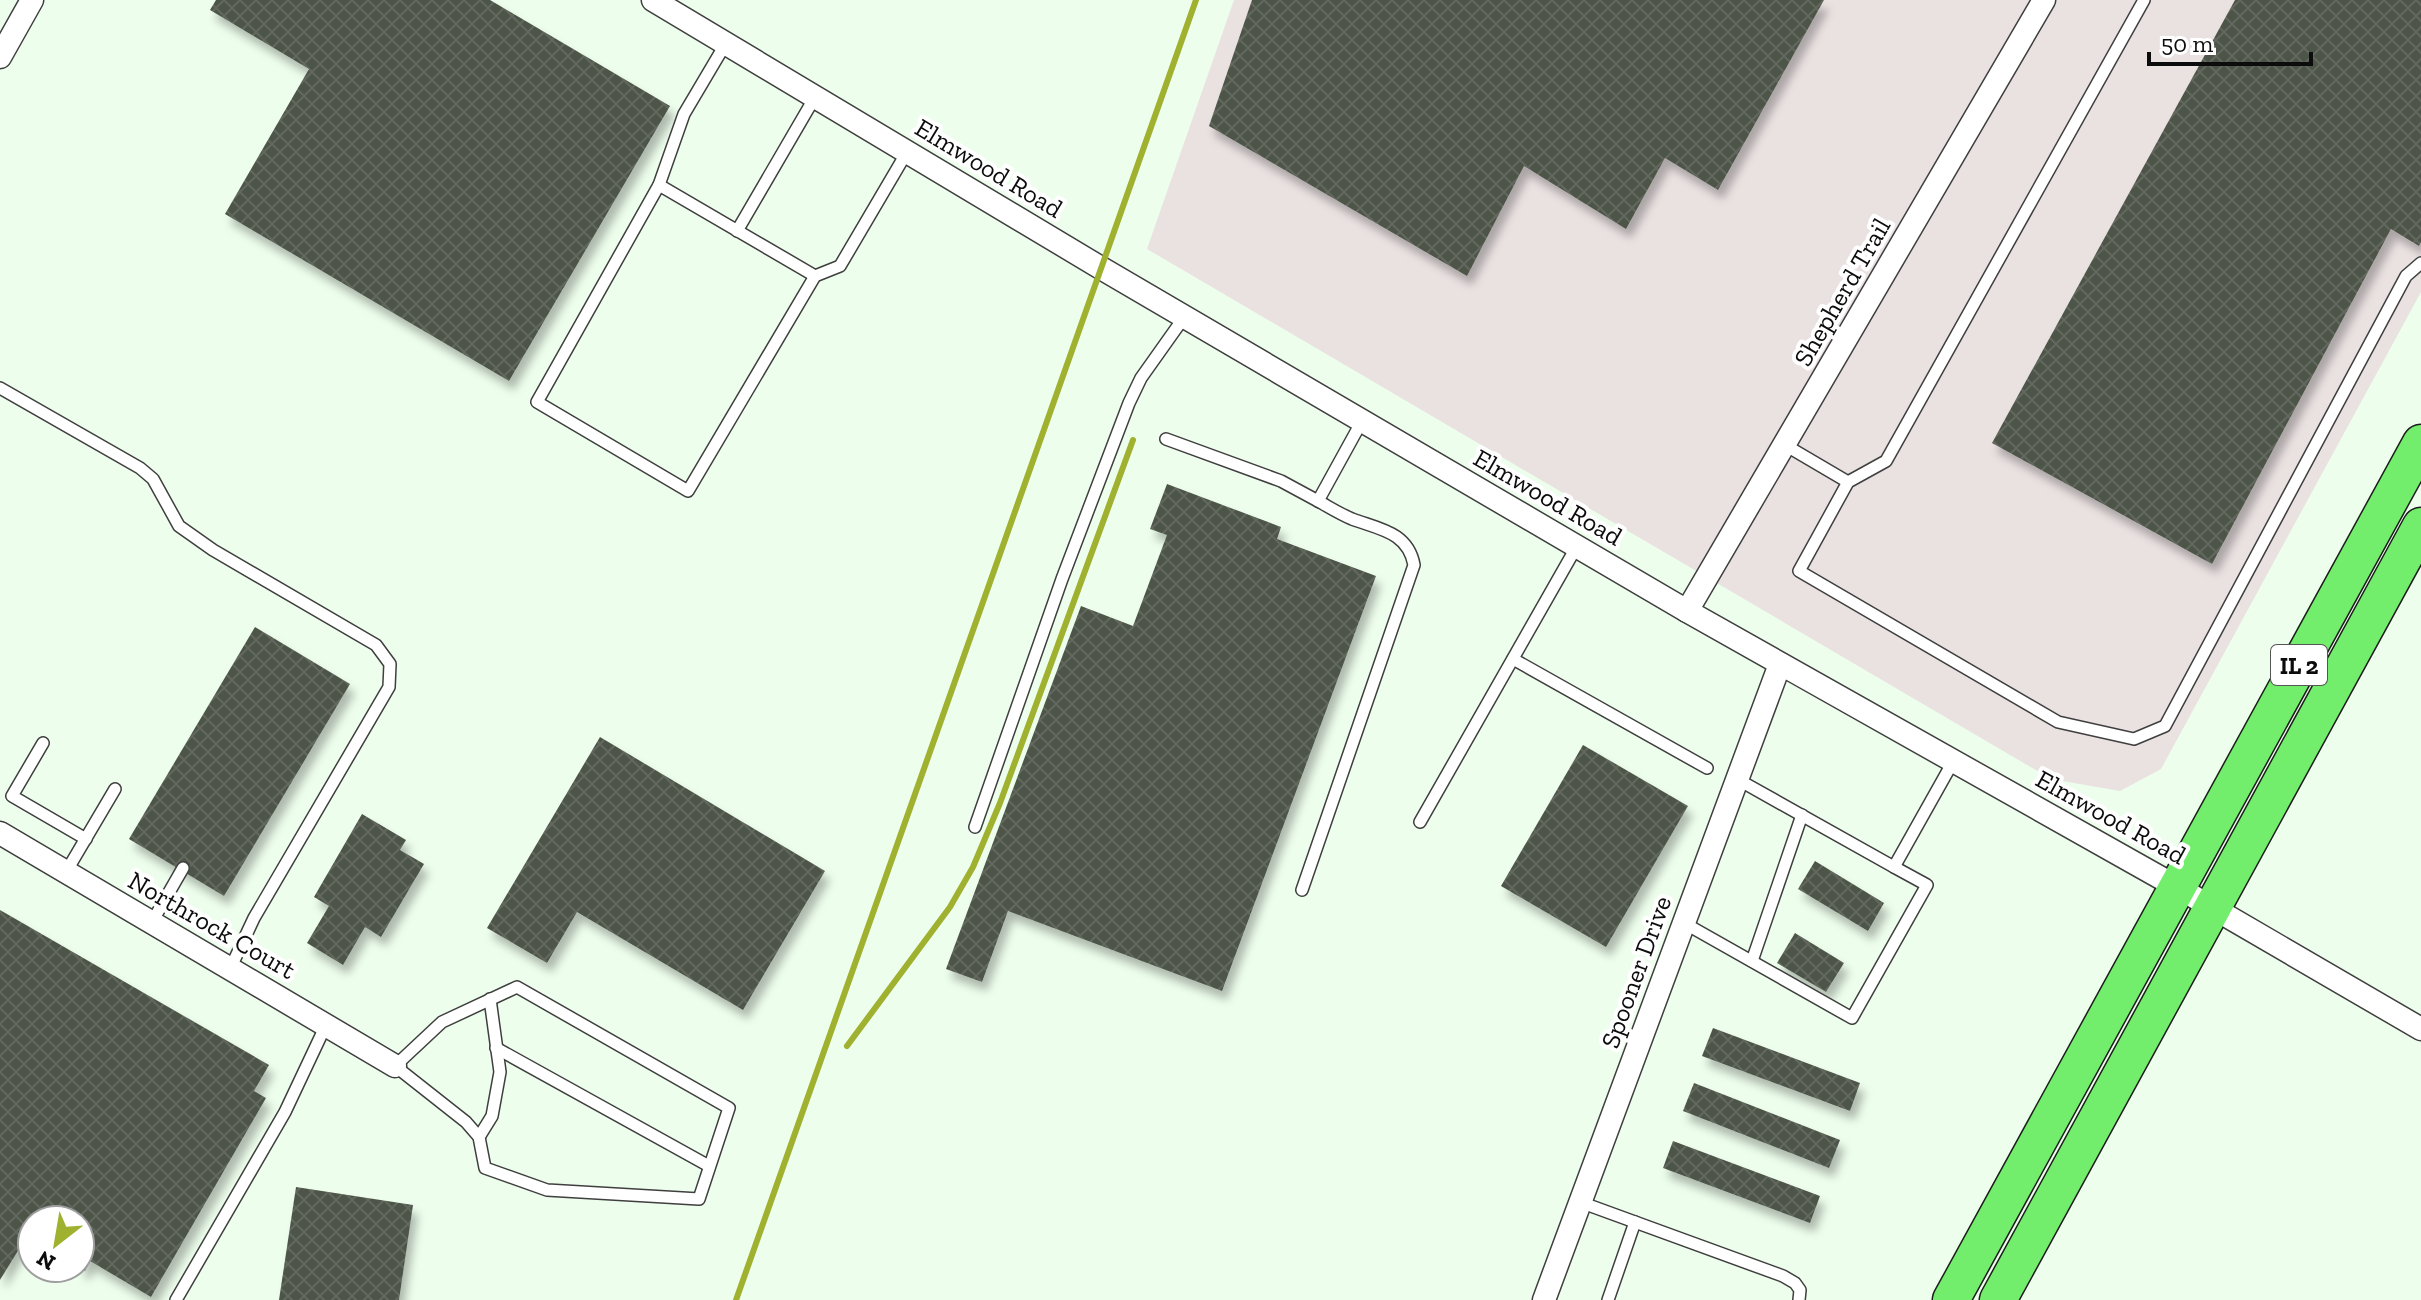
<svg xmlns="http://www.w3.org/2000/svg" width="2421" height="1300" font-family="'Zilla Slab',serif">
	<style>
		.industrial { fill: #eae1e1 }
		.building { fill: url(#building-cross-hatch); filter: url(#shadow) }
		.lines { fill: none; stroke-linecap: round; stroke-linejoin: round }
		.service-casing { stroke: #3f3f3f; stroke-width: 14 }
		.minor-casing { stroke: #3f3f3f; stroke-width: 25 }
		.primary-casing { stroke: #1d1d1d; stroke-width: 39 }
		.service { stroke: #fff; stroke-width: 11 }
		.minor { stroke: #fff; stroke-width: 22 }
		.primary { stroke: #73ee6c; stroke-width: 36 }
		.rail { stroke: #9fb12f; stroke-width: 6 }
		.labels { text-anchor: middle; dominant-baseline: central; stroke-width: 8; stroke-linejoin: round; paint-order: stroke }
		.shield { fill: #fff; stroke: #555; stroke-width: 2 }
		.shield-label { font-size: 24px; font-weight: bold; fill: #0c0c0c }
		.street-label { font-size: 26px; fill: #0c0c0c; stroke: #fff }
	</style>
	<defs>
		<pattern id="building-cross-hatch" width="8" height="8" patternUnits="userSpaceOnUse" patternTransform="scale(2)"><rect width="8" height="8" fill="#4e5449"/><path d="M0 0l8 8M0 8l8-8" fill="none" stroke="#63685f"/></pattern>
		<filter id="shadow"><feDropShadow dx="5" dy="9" stdDeviation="4" flood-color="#0004"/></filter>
	</defs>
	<rect width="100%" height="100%" fill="#edfeec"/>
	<path class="industrial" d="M1234,0H2421V292L2161,769L2120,791L2051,779L1147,249Z"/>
	<g class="building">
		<path d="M216,0H490L670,106L509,381L225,214L309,69L210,10Z"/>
		<path d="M1252,0H1824L1718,190L1665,158L1626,229L1524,166L1467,276L1209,126Z"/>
		<path d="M2235,0H2421V242L2419,246L2391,229L2212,564L1992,443Z"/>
		<path d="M1167,484L1281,527L1277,539L1376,576L1222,991L1008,911L982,982L946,969L1081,606L1133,626L1167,535L1150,529Z"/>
		<path d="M255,627L350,684L224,896L129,839Z"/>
		<path d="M600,737L825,871L743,1010L577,912L547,963L487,928Z"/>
		<path d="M1583,745L1688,806L1606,947L1501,886Z"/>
		<path d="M362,814L406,840L400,850L424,864L381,937L365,927L343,965L307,943L329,906L314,897Z"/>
		<path d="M1815,861L1884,903L1868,931L1798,889Z"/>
		<path d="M0,910L269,1065L254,1091L266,1098L151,1297L90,1261L85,1271L80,1268V1220H32V1228L0,1280Z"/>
		<path d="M1795,933L1844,963L1826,992L1777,963Z"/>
		<path d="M1713,1028L1860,1083L1850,1111L1702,1056Z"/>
		<path d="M1694,1083L1840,1140L1829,1168L1683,1111Z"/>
		<path d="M1673,1141L1820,1196L1810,1223L1663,1168Z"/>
		<path d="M296,1187L413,1205L399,1300H279Z"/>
	</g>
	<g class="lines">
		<defs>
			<g id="service">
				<path d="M2144,0L1886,461L1848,482L1799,571L2058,722L2134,739L2165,726L2406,276L2421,263"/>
				<path d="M726,43L684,114L659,185L537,402L688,491L815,276L840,266L907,152"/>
				<path d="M659,185L815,276"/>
				<path d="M737,231L815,97"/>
				<path d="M0,388L140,468L153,479L179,526L213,550L376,645L390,664L389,687L254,918L230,969"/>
				<path d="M1166,439L1281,481L1318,501"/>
				<path d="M1785,445L1848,482"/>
				<path d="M1513,659L1707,768"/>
				<path d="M43,743L12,796L86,839"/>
				<path d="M1737,779L1894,867L1954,760"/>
				<path d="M1420,822L1577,546"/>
				<path d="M975,827L1062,579L1129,403L1141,378L1185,316"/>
				<path d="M66,872L115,789"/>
				<path d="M1302,890L1414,565C1408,532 1379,529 1352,519C1340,514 1329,507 1318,501L1362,421"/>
				<path d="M152,922L183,868"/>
				<path d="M1684,923L1852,1018L1927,885L1894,867"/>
				<path d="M1752,961L1802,815"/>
				<path d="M517,987L729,1108L699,1199L547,1190L485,1168L479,1137L466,1122L395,1066L442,1022Z"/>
				<path d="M496,1048L709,1166"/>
				<path d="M479,1137L492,1116L500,1072L490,999"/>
				<path d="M1580,1202L1783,1276L1795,1283L1800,1290L1799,1300"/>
				<path d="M176,1300L285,1112L326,1025"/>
				<path d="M1608,1300L1635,1222"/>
			</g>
			<g id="minor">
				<path d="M653,0L1101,268L1687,611L2177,887L2421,1029"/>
				<path d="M0,57L32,0"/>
				<path d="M1687,611L2044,0"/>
				<path d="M0,833L395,1066"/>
				<path d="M1544,1300L1780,664"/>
			</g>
			<g id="primary">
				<path d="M1951,1300L2421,443"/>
				<path d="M1998,1300L2421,526"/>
			</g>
		</defs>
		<use href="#service" class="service-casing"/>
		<use href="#minor" class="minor-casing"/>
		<use href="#primary" class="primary-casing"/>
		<use href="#service" class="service"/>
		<use href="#minor" class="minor"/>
		<use href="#primary" class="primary"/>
		<g class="rail">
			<path d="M847,1046L950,907L973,867L1000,803L1133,440"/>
			<path d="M736,1300L1196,0"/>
		</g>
	</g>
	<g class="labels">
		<rect class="shield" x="2271" y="645" width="56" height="40" rx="6"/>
		<g class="shield-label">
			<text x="2299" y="665">IL 2</text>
		</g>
		<g class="street-label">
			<text transform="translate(989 168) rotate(31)">Elmwood Road</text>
			<text transform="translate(1842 292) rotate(-60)">Shepherd Trail</text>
			<text transform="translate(1548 497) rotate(30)">Elmwood Road</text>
			<text transform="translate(2111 817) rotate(29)">Elmwood Road</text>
			<text transform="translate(212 925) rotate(30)">Northrock Court</text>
			<text transform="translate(1636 972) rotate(-70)">Spooner Drive</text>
		</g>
	</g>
	<g transform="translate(56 1244) rotate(211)"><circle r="38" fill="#ffffff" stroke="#9e9e9e" stroke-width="2"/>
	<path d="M0-6L14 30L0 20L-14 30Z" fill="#9fb12f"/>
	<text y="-12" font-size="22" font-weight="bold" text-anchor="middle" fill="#0c0c0c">N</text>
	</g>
	<path d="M2149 52v12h162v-12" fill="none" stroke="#0c0c0c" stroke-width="4"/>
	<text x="2161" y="52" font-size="24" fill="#0c0c0c" stroke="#ffffff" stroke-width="6" paint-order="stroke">50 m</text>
</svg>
